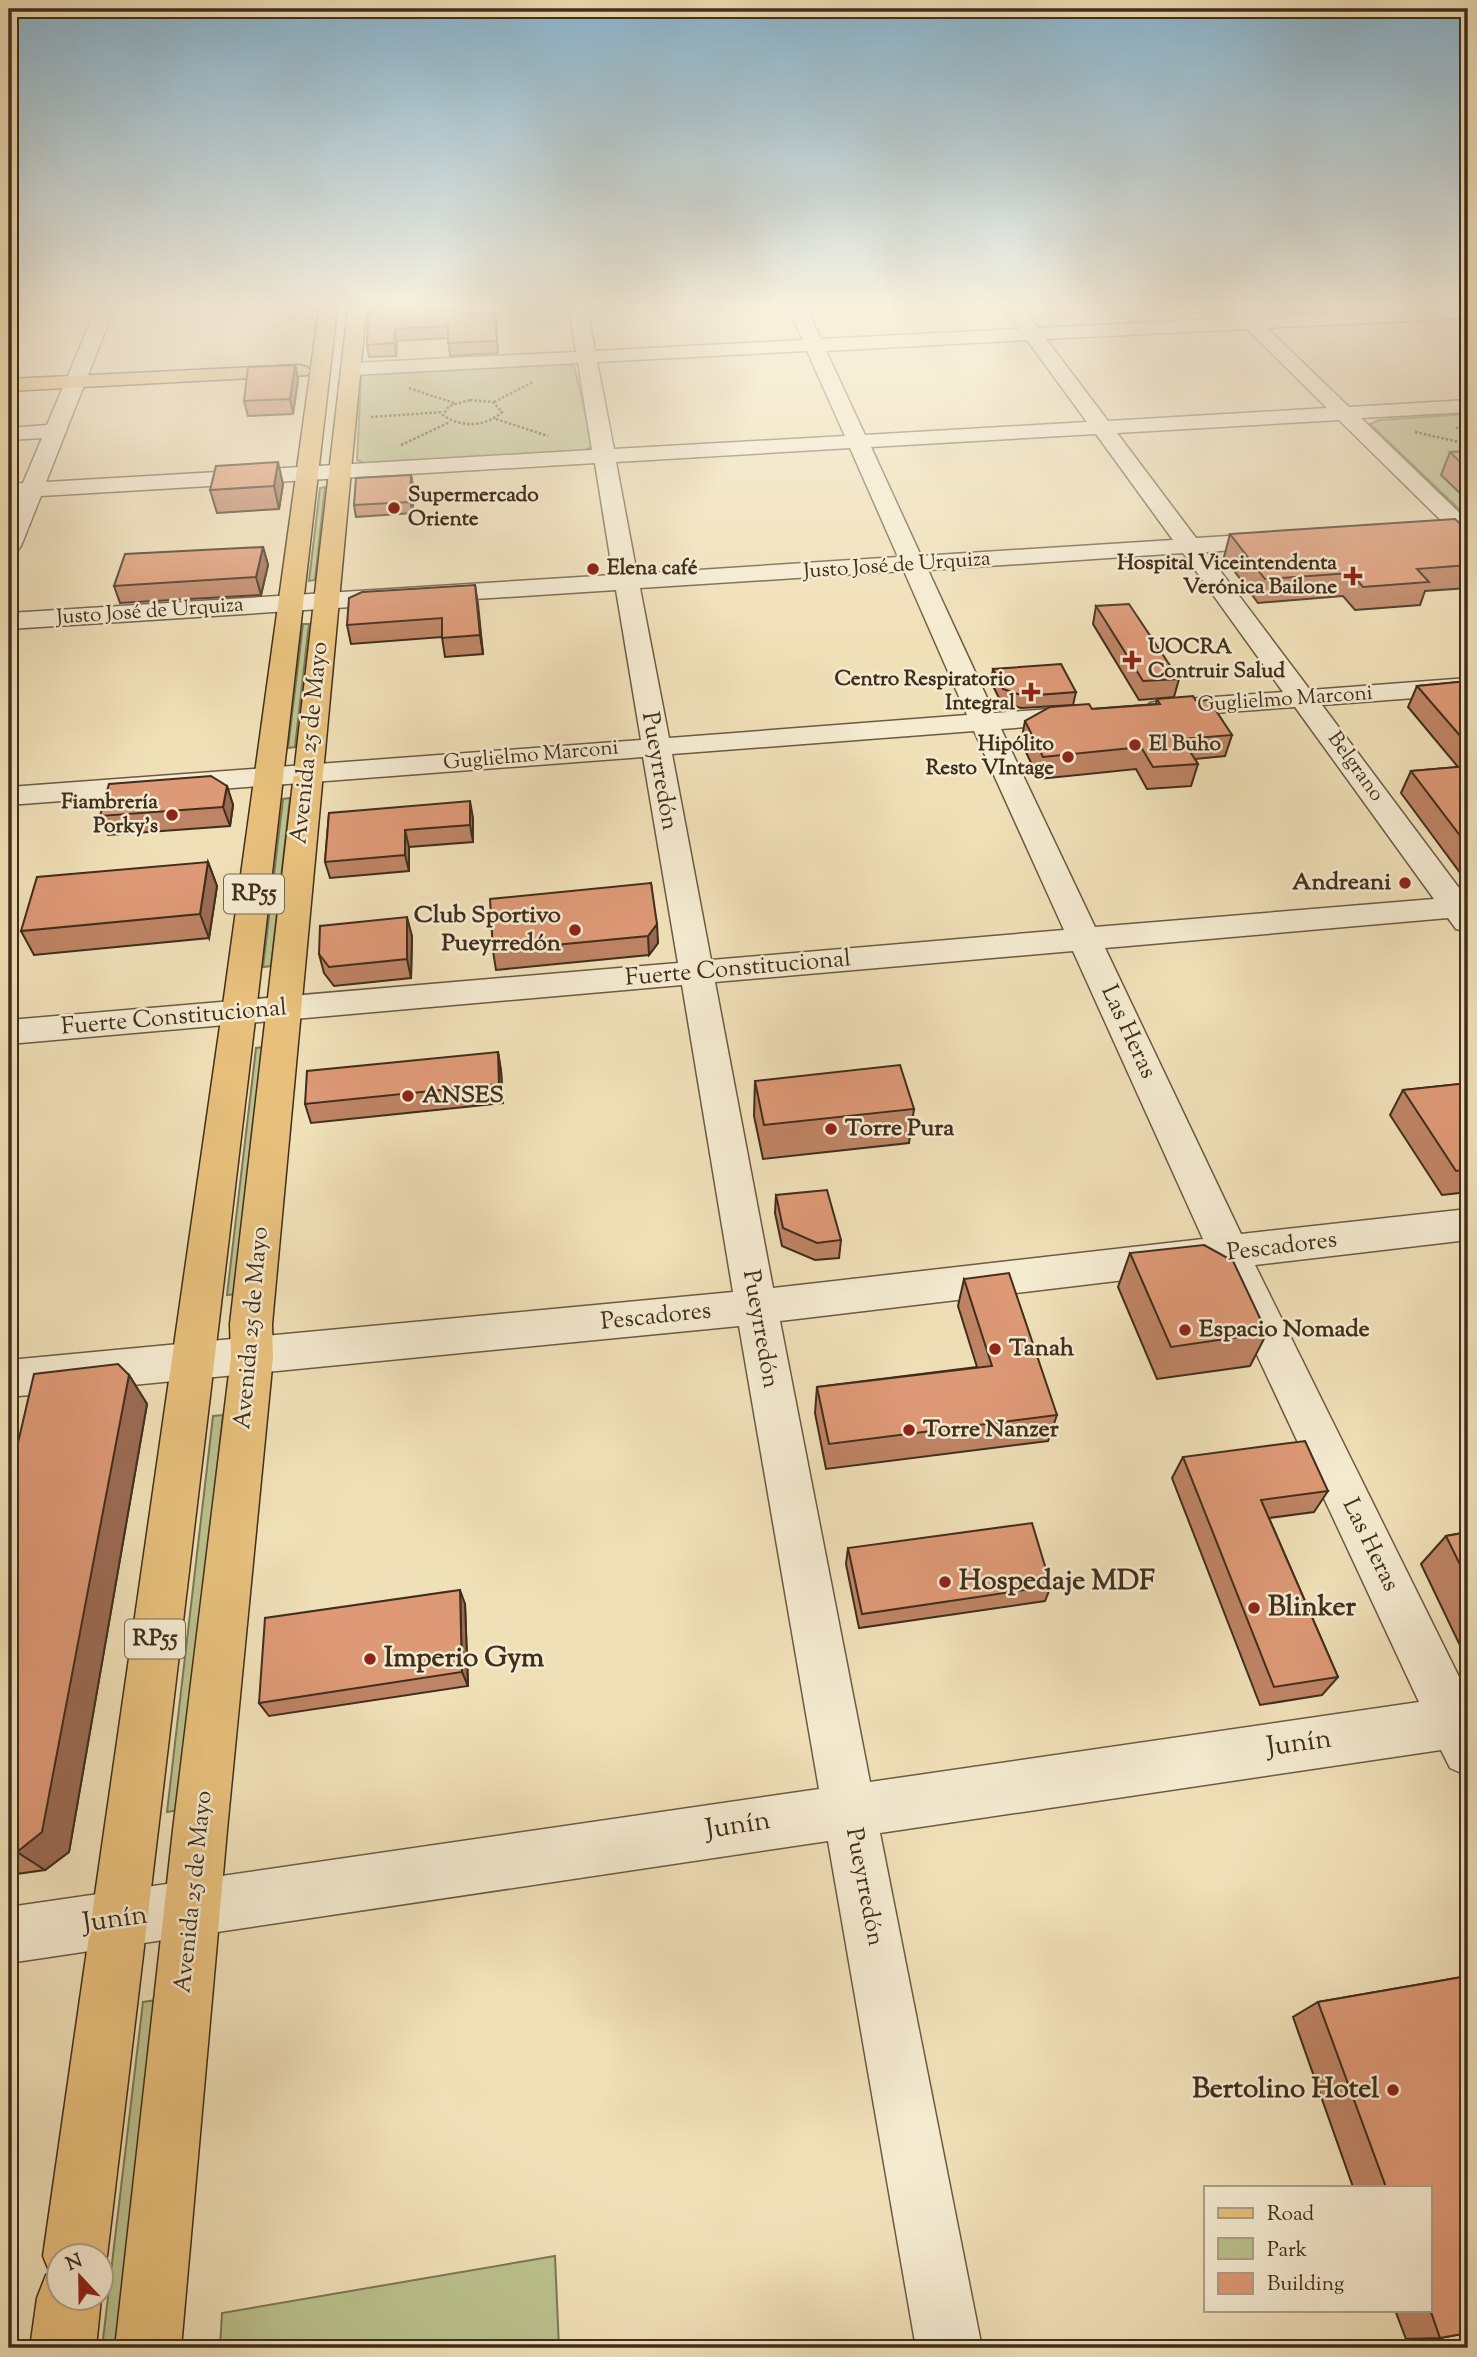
<svg xmlns="http://www.w3.org/2000/svg" width="1477" height="2357" font-family="'Sorts Mill Goudy',serif">
	<style>
		.green { fill: #bbc28e; stroke: #7e7855; stroke-width: 2 }
		.lines { fill: none; stroke-linecap: round; stroke-linejoin: round }
		.minor-casing { stroke: #6c5a43; stroke-width: 3 }
		.major-casing { stroke: #402e1c; stroke-width: 3 }
		.path { stroke: #402e1c; stroke-width: 2.5; stroke-dasharray: 2.5 2; stroke-linecap: butt }
		.minor { fill: #f5ebd1; fill-rule: evenodd }
		.major { fill: #e8c07c; fill-rule: evenodd }
		.wall { fill: #bf8465; stroke: #402e1c; stroke-width: 2 }
		.shaded-wall { fill: #9b6b53; stroke: #402e1c; stroke-width: 2 }
		.building { fill: #de9976; stroke: #402e1c; stroke-width: 2 }
		.poi-dot { fill: #8f2418; stroke: #f5ebd1; stroke-width: 2.5 }
		.labels { text-anchor: middle; dominant-baseline: central; stroke-width: 5; stroke-linejoin: round; paint-order: stroke }
		.far-poi-label { font-size: 21px; font-weight: bold; fill: #402e1c; stroke: #f5ebd1; text-anchor: start }
		.far-street-label { font-size: 21px; fill: #402e1c; stroke: #f5ebd1 }
		.shield { fill: #f5ebd1; stroke: #766752; stroke-width: 2 }
		.shield-label { font-size: 23px; font-weight: bold; fill: #402e1c }
		.street-label { font-size: 24px; fill: #402e1c; stroke: #f5ebd1 }
		.poi-label { font-size: 24px; font-weight: bold; fill: #402e1c; stroke: #f5ebd1; text-anchor: start }
		.near-poi-label { font-size: 28px; font-weight: bold; fill: #402e1c; stroke: #f5ebd1; text-anchor: start }
		.near-street-label { font-size: 28px; fill: #402e1c; stroke: #f5ebd1 }
	</style>
	<rect width="100%" height="100%" fill="#f0e0b8"/>
	<filter id="stains"><feTurbulence type="fractalNoise" baseFrequency=".00286" numOctaves="4"/><feColorMatrix values="0 0 0 0 .2 0 0 0 0 .09 0 0 0 0 .02 0 0 0 .5 -.17"/></filter>
	<radialGradient id="worn" r=".72"><stop offset=".6" stop-color="#630" stop-opacity="0"/><stop offset="1" stop-color="#630" stop-opacity=".3"/></radialGradient>
	<g class="green">
		<path d="M561,363L574,366L593,446L580,453L371,466L357,460L361,377L365,374Z"/>
		<path d="M1468,414V513L1462,512L1370,424L1379,420Z"/>
		<path d="M325,487L315,580L309,581L320,488Z"/>
		<path d="M303,624H309L295,747L288,748Z"/>
		<path d="M290,798L271,966L263,967L283,799Z"/>
		<path d="M264,1047L236,1294L227,1295L256,1048Z"/>
		<path d="M223,1415L179,1810L167,1812L213,1416Z"/>
		<path d="M157,2000L117,2348H102L143,2002Z"/>
		<path d="M555,2256L559,2348H220L222,2313Z"/>
	</g>
	<g class="lines">
		<defs>
			<path id="minor" d="M96,309H114L46,482L592,450L578,363L352,375L342,369L352,363L576,352L569,309H587L595,351L803,340L789,309H807L821,339L1019,329L1005,309H1023L1038,328L1236,318L1232,313L1236,309H1247L1256,317L1468,309V318L1267,328L1349,407L1468,400V412L1361,418L1468,521V541L1460,539L1339,420L1117,433L1196,538L1278,533L1286,535L1290,540L1286,545L1278,547L1206,552L1310,690L1468,678V694L1322,705L1465,896H1468V932L1456,929L1448,918L1105,948L1241,1234L1468,1209V1240L1255,1265L1468,1695V1776L1450,1768L1441,1750L880,1833L982,2348H916L828,1841L9,1963V1907L819,1789L739,1326L9,1397V1360L733,1292L682,985L9,1044V1020L678,963L643,757L9,805V787L641,740L616,590L9,629V613L613,575L595,463L41,496L21,546L17,551L9,553V518L17,497L9,498V484L23,483L42,438L9,440V428L47,425ZM1247,329L1327,408L1108,421L1046,339ZM1027,340L1087,422L865,435L826,351ZM807,351L845,436L614,449L597,362ZM1096,434L1173,540L921,556L871,447ZM850,448L898,557L637,574L616,462ZM1183,553L1283,692L1160,701L1150,703L1146,709L1150,715L1160,717L1295,707L1434,899L1095,927L1001,729L1079,723L1089,721L1093,715L1089,709L1079,707L994,713L928,570ZM904,571L967,715L669,738L640,588ZM974,731L1064,930L711,960L672,754ZM1073,951L1203,1239L773,1288L715,982ZM1217,1269L1419,1702L870,1782L780,1321Z"/>
			<g id="major">
				<path d="M319,309H337L256,1012L107,2256L102,2269V2256H60V2298H101L96,2348H30L37,2298L46,2275L50,2273L43,2256L222,1012Z"/>
				<path d="M348,309H366L272,1324L273,1357L227,1830L181,2348H115L173,1830L231,1357L230,1324Z"/>
				<path d="M300,365L307,367L310,371L307,375L9,391V379Z"/>
			</g>
		</defs>
		<use href="#minor" class="minor-casing"/>
		<use href="#major" class="major-casing"/>
		<g class="path">
			<path d="M409,388L454,403"/>
			<path d="M470,400L493,402L502,412C486,427 461,428 443,415L449,406Z"/>
			<path d="M494,402L533,382"/>
			<path d="M371,417L443,412"/>
			<path d="M496,419L548,436"/>
			<path d="M1456,427L1468,438"/>
			<path d="M1415,432L1468,444"/>
			<path d="M401,445L450,422"/>
		</g>
		<use href="#minor" class="minor"/>
		<use href="#major" class="major"/>
	</g>
	<g class="wall">
		<path d="M368,313L472,315L495,314L498,353L450,356L448,338L397,341L396,356L369,357L367,345Z"/>
		<path d="M295,365L298,380L293,414L248,416L244,401Z"/>
		<path d="M1468,451V501L1441,475L1450,452Z"/>
		<path d="M411,475L413,486V513L356,517L354,505Z"/>
		<path d="M283,484L279,509L217,513L210,490Z"/>
		<path d="M1468,531V588L1425,591L1420,605L1355,610L1343,596L1258,603L1224,557L1230,534Z"/>
		<path d="M263,547L268,565L261,595L120,603L114,586Z"/>
		<path d="M475,585L483,654L445,657L442,637L351,644L347,625Z"/>
		<path d="M1096,606L1179,679L1174,697L1139,700L1093,624Z"/>
		<path d="M993,669L1076,692L1073,705L1021,708L1001,702L991,682Z"/>
		<path d="M1468,681V879L1464,878L1401,793L1411,771L1458,767L1408,707L1417,686Z"/>
		<path d="M1157,699L1196,701L1232,735L1225,756L1195,759L1198,764L1191,786L1147,789L1136,769L1039,779L1021,742L1025,721L1092,709L1156,704Z"/>
		<path d="M227,786L233,805L230,826L108,835L100,816Z"/>
		<path d="M329,813L473,818V842L409,847V871L330,878L325,862Z"/>
		<path d="M208,862L217,886L209,938L34,955L21,931Z"/>
		<path d="M651,883L658,943L649,955L496,970L493,951Z"/>
		<path d="M412,936L411,978L334,986L324,973L319,954Z"/>
		<path d="M498,1052L501,1071L503,1103L311,1123L305,1104Z"/>
		<path d="M755,1081L914,1109L909,1143L763,1159L754,1116Z"/>
		<path d="M1468,1083V1192L1442,1195L1390,1115L1403,1090Z"/>
		<path d="M776,1195L841,1240L839,1258L815,1260L782,1246L775,1213Z"/>
		<path d="M1130,1253L1267,1333L1250,1366L1157,1379L1118,1287Z"/>
		<path d="M964,1279L1057,1415L1048,1441L826,1469L815,1413L817,1387L977,1367L958,1306Z"/>
		<path d="M129,1375L147,1404L69,1852L45,1870L9,1875V1460H14Z"/>
		<path d="M1183,1457L1328,1491L1314,1512L1269,1518L1338,1677L1322,1695L1260,1705L1172,1478Z"/>
		<path d="M1468,1532V1659L1466,1658L1421,1564L1446,1536Z"/>
		<path d="M848,1548L1051,1586L1045,1601L859,1628L846,1564Z"/>
		<path d="M465,1604L468,1686L269,1716L259,1703Z"/>
		<path d="M1468,1976V2333L1440,2338L1406,2339L1395,2310H1430V2187H1353L1293,2017L1318,2002Z"/>
	</g>
	<g class="shaded-wall">
		<path d="M395,329L397,341L396,356L394,343Z"/>
		<path d="M295,365L298,380L293,414L290,399Z"/>
		<path d="M278,462L283,484L279,509L274,486Z"/>
		<path d="M411,475L413,486V513L410,502Z"/>
		<path d="M263,547L268,565L261,595L256,577Z"/>
		<path d="M475,585L478,604L483,654L480,635Z"/>
		<path d="M227,786L233,805L230,826L223,807Z"/>
		<path d="M470,801L473,818V842L470,825Z"/>
		<path d="M405,830L409,847V871L405,855Z"/>
		<path d="M208,862L217,886L209,938L200,914Z"/>
		<path d="M407,917L412,936L411,978L407,959Z"/>
		<path d="M657,924L658,943L649,955L648,936Z"/>
		<path d="M498,1052L501,1071L503,1103L499,1084Z"/>
		<path d="M129,1375L147,1404L69,1852L45,1870L17,1852Z"/>
		<path d="M460,1590L465,1604L468,1686L462,1672Z"/>
	</g>
	<g class="building">
		<path d="M376,309H471V315L495,314L497,341L448,343V320V326L395,329L394,343L367,345L368,313L376,312Z"/>
		<path d="M295,365L290,399L244,401L248,367Z"/>
		<path d="M1468,451V470L1450,452Z"/>
		<path d="M278,462L274,486L210,490L216,466Z"/>
		<path d="M411,475L410,502L354,505L356,478Z"/>
		<path d="M1455,519L1468,531V565L1417,569L1429,582L1363,587L1351,573L1265,579L1230,534Z"/>
		<path d="M263,547L256,577L114,586L125,554Z"/>
		<path d="M475,585L480,635L442,638V618L347,625L349,598L362,592Z"/>
		<path d="M1129,604L1179,679L1143,681L1096,606Z"/>
		<path d="M1061,664L1076,692L1024,696L1003,689L993,669Z"/>
		<path d="M1468,681V745L1417,686Z"/>
		<path d="M1193,696L1196,701L1209,700L1232,735L1182,739L1198,764L1153,767L1141,747L1043,757L1025,721L1050,707L1089,704L1092,709L1160,704L1157,699Z"/>
		<path d="M1468,766V846L1411,771Z"/>
		<path d="M211,776L227,786L223,807L100,816L109,784Z"/>
		<path d="M470,801V825L405,830V855L325,862L329,813Z"/>
		<path d="M208,862L200,914L21,931L37,877Z"/>
		<path d="M651,883L657,924L648,936L493,951L490,899Z"/>
		<path d="M407,917V959L329,967L319,954L320,926Z"/>
		<path d="M498,1052L499,1084L305,1104L307,1071Z"/>
		<path d="M900,1065L914,1109L764,1125L755,1081Z"/>
		<path d="M1468,1083V1169L1456,1171L1403,1090Z"/>
		<path d="M827,1190L841,1240L817,1243L783,1228L776,1195Z"/>
		<path d="M1204,1245L1233,1261L1267,1333L1171,1347L1130,1253Z"/>
		<path d="M1009,1273L1057,1415L829,1444L817,1387L992,1366L964,1279Z"/>
		<path d="M118,1364L129,1375L42,1832L17,1852L9,1853V1460H14L34,1374Z"/>
		<path d="M1305,1441L1328,1491L1261,1500L1338,1677L1274,1687L1183,1457Z"/>
		<path d="M1032,1523L1051,1586L862,1614L848,1548Z"/>
		<path d="M1468,1532V1581L1446,1536Z"/>
		<path d="M460,1590L462,1672L259,1703L265,1618Z"/>
		<path d="M1468,1976V2333L1440,2338L1430,2309V2187H1386L1318,2002Z"/>
	</g>
	<linearGradient id="sky" x2="0" y2="1"><stop stop-color="#89b7d3"/><stop offset="0.48" stop-color="#f8f1df"/><stop offset="1" stop-color="#f8f1df" stop-opacity="0"/></linearGradient>
	<rect width="1477" height="639" fill="url(#sky)"/>
	<g class="poi-dot">
		<circle cx="394" cy="508" r="7"/>
		<circle cx="593" cy="569" r="7"/>
		<path d="M1349.5 565.5h7v7h7v7h-7v7h-7v-7h-7v-7h7z"/>
		<path d="M1128.5 649.5h7v7h7v7h-7v7h-7v-7h-7v-7h7z"/>
		<path d="M1027.5 681.5h7v7h7v7h-7v7h-7v-7h-7v-7h7z"/>
		<circle cx="1135" cy="745" r="7"/>
		<circle cx="1068" cy="757" r="7"/>
		<circle cx="172" cy="815" r="7"/>
		<circle cx="1405" cy="883" r="7"/>
		<circle cx="575" cy="930" r="7"/>
		<circle cx="408" cy="1096" r="7"/>
		<circle cx="831" cy="1129" r="7"/>
		<circle cx="1185" cy="1330" r="7"/>
		<circle cx="995" cy="1349" r="7"/>
		<circle cx="909" cy="1430" r="7"/>
		<circle cx="945" cy="1582" r="7"/>
		<circle cx="1254" cy="1608" r="7"/>
		<circle cx="370" cy="1659" r="7"/>
		<circle cx="1393" cy="2090" r="7"/>
	</g>
	<g class="labels">
		<g class="far-poi-label">
			<text x="408" y="496">Supermercado<tspan x="408" dy="24">Oriente</tspan></text>
			<text x="1337" y="564" text-anchor="end">Hospital Viceintendenta<tspan x="1337" dy="24">Verónica Bailone</tspan></text>
			<text x="607" y="569">Elena café</text>
			<text x="1148" y="648">UOCRA<tspan x="1148" dy="24">Contruir Salud</tspan></text>
			<text x="1015" y="680" text-anchor="end">Centro Respiratorio<tspan x="1015" dy="24">Integral</tspan></text>
			<text x="1054" y="745" text-anchor="end">Hipólito<tspan x="1054" dy="24">Resto VIntage</tspan></text>
			<text x="1149" y="745">El Buho</text>
			<text x="158" y="803" text-anchor="end">Fiambrería<tspan x="158" dy="24">Porky's</tspan></text>
		</g>
		<g class="far-street-label">
			<text transform="translate(897 566) rotate(-4)">Justo José de Urquiza</text>
			<text transform="translate(150 612) rotate(-4)">Justo José de Urquiza</text>
			<text transform="translate(1285 700) rotate(-4)">Guglielmo Marconi</text>
			<text transform="translate(531 756) rotate(-5)">Guglielmo Marconi</text>
			<text transform="translate(1355 767) rotate(54)">Belgrano</text>
		</g>
		<g class="shield">
			<rect x="224" y="874.5" width="60" height="39" rx="5"/>
			<rect x="125" y="1619.5" width="60" height="39" rx="5"/>
		</g>
		<g class="shield-label">
			<text x="254" y="894">RP55</text>
			<text x="155" y="1639">RP55</text>
		</g>
		<g class="street-label">
			<text transform="translate(310 743) rotate(-84)">Avenida 25 de Mayo</text>
			<text transform="translate(659 771) rotate(80)">Pueyrredón</text>
			<text transform="translate(738 969) rotate(-5)">Fuerte Constitucional</text>
			<text transform="translate(174 1018) rotate(-5)">Fuerte Constitucional</text>
			<text transform="translate(1128 1032) rotate(65)">Las Heras</text>
			<text transform="translate(1282 1247) rotate(-7)">Pescadores</text>
			<text transform="translate(656 1317) rotate(-6)">Pescadores</text>
			<text transform="translate(252 1328) rotate(-85)">Avenida 25 de Mayo</text>
			<text transform="translate(760 1329) rotate(80)">Pueyrredón</text>
			<text transform="translate(1370 1545) rotate(64)">Las Heras</text>
			<text transform="translate(864 1887) rotate(79)">Pueyrredón</text>
			<text transform="translate(194 1892) rotate(-84)">Avenida 25 de Mayo</text>
		</g>
		<g class="poi-label">
			<text x="1391" y="883" text-anchor="end">Andreani</text>
			<text x="561" y="916" text-anchor="end">Club Sportivo<tspan x="561" dy="28">Pueyrredón</tspan></text>
			<text x="422" y="1096">ANSES</text>
			<text x="845" y="1129">Torre Pura</text>
			<text x="1199" y="1330">Espacio Nomade</text>
			<text x="1009" y="1349">Tanah</text>
			<text x="923" y="1430">Torre Nanzer</text>
		</g>
		<g class="near-poi-label">
			<text x="959" y="1582">Hospedaje MDF</text>
			<text x="1268" y="1608">Blinker</text>
			<text x="384" y="1659">Imperio Gym</text>
			<text x="1379" y="2090" text-anchor="end">Bertolino Hotel</text>
		</g>
		<g class="near-street-label">
			<text transform="translate(1299 1744) rotate(-8)">Junín</text>
			<text transform="translate(738 1826) rotate(-9)">Junín</text>
			<text transform="translate(115 1920) rotate(-8)">Junín</text>
		</g>
	</g>
	<rect width="1477" height="2357" fill="none" stroke="#f0e0b8" stroke-width="35"/>
	<rect x="10" y="10" width="1456" height="2336" fill="none" stroke="#402e1c" stroke-width="3.5"/>
	<rect x="18" y="18" width="1442" height="2322" fill="none" stroke="#402e1c" stroke-width="2"/>
	<rect x="1204" y="2186" width="228" height="126" fill="#f5ebd1" stroke="#ad9f89" stroke-width="2"/>
	<rect x="1218" y="2208" width="35" height="10" fill="#e8c07c" stroke="#ad9f89" stroke-width="2"/>
	<text x="1267" y="2220" font-size="21" fill="#402e1c">Road</text>
	<rect x="1218" y="2238" width="35" height="21" fill="#bbc28e" stroke="#ad9f89" stroke-width="2"/>
	<text x="1267" y="2256" font-size="21" fill="#402e1c">Park</text>
	<rect x="1218" y="2273" width="35" height="21" fill="#de9976" stroke="#ad9f89" stroke-width="2"/>
	<text x="1267" y="2290" font-size="21" fill="#402e1c">Building</text>
	<g transform="translate(80 2277) rotate(338)"><circle r="33" fill="#f5ebd1" stroke="#ad9f89" stroke-width="2"/>
	<path d="M0-5L12 26L0 18L-12 26Z" fill="#8f2418"/>
	<text y="-10" font-size="19" font-weight="bold" text-anchor="middle" fill="#402e1c">N</text>
	</g>
	<rect width="100%" height="100%" filter="url(#stains)"/>
	<rect width="100%" height="100%" fill="url(#worn)"/>
</svg>
